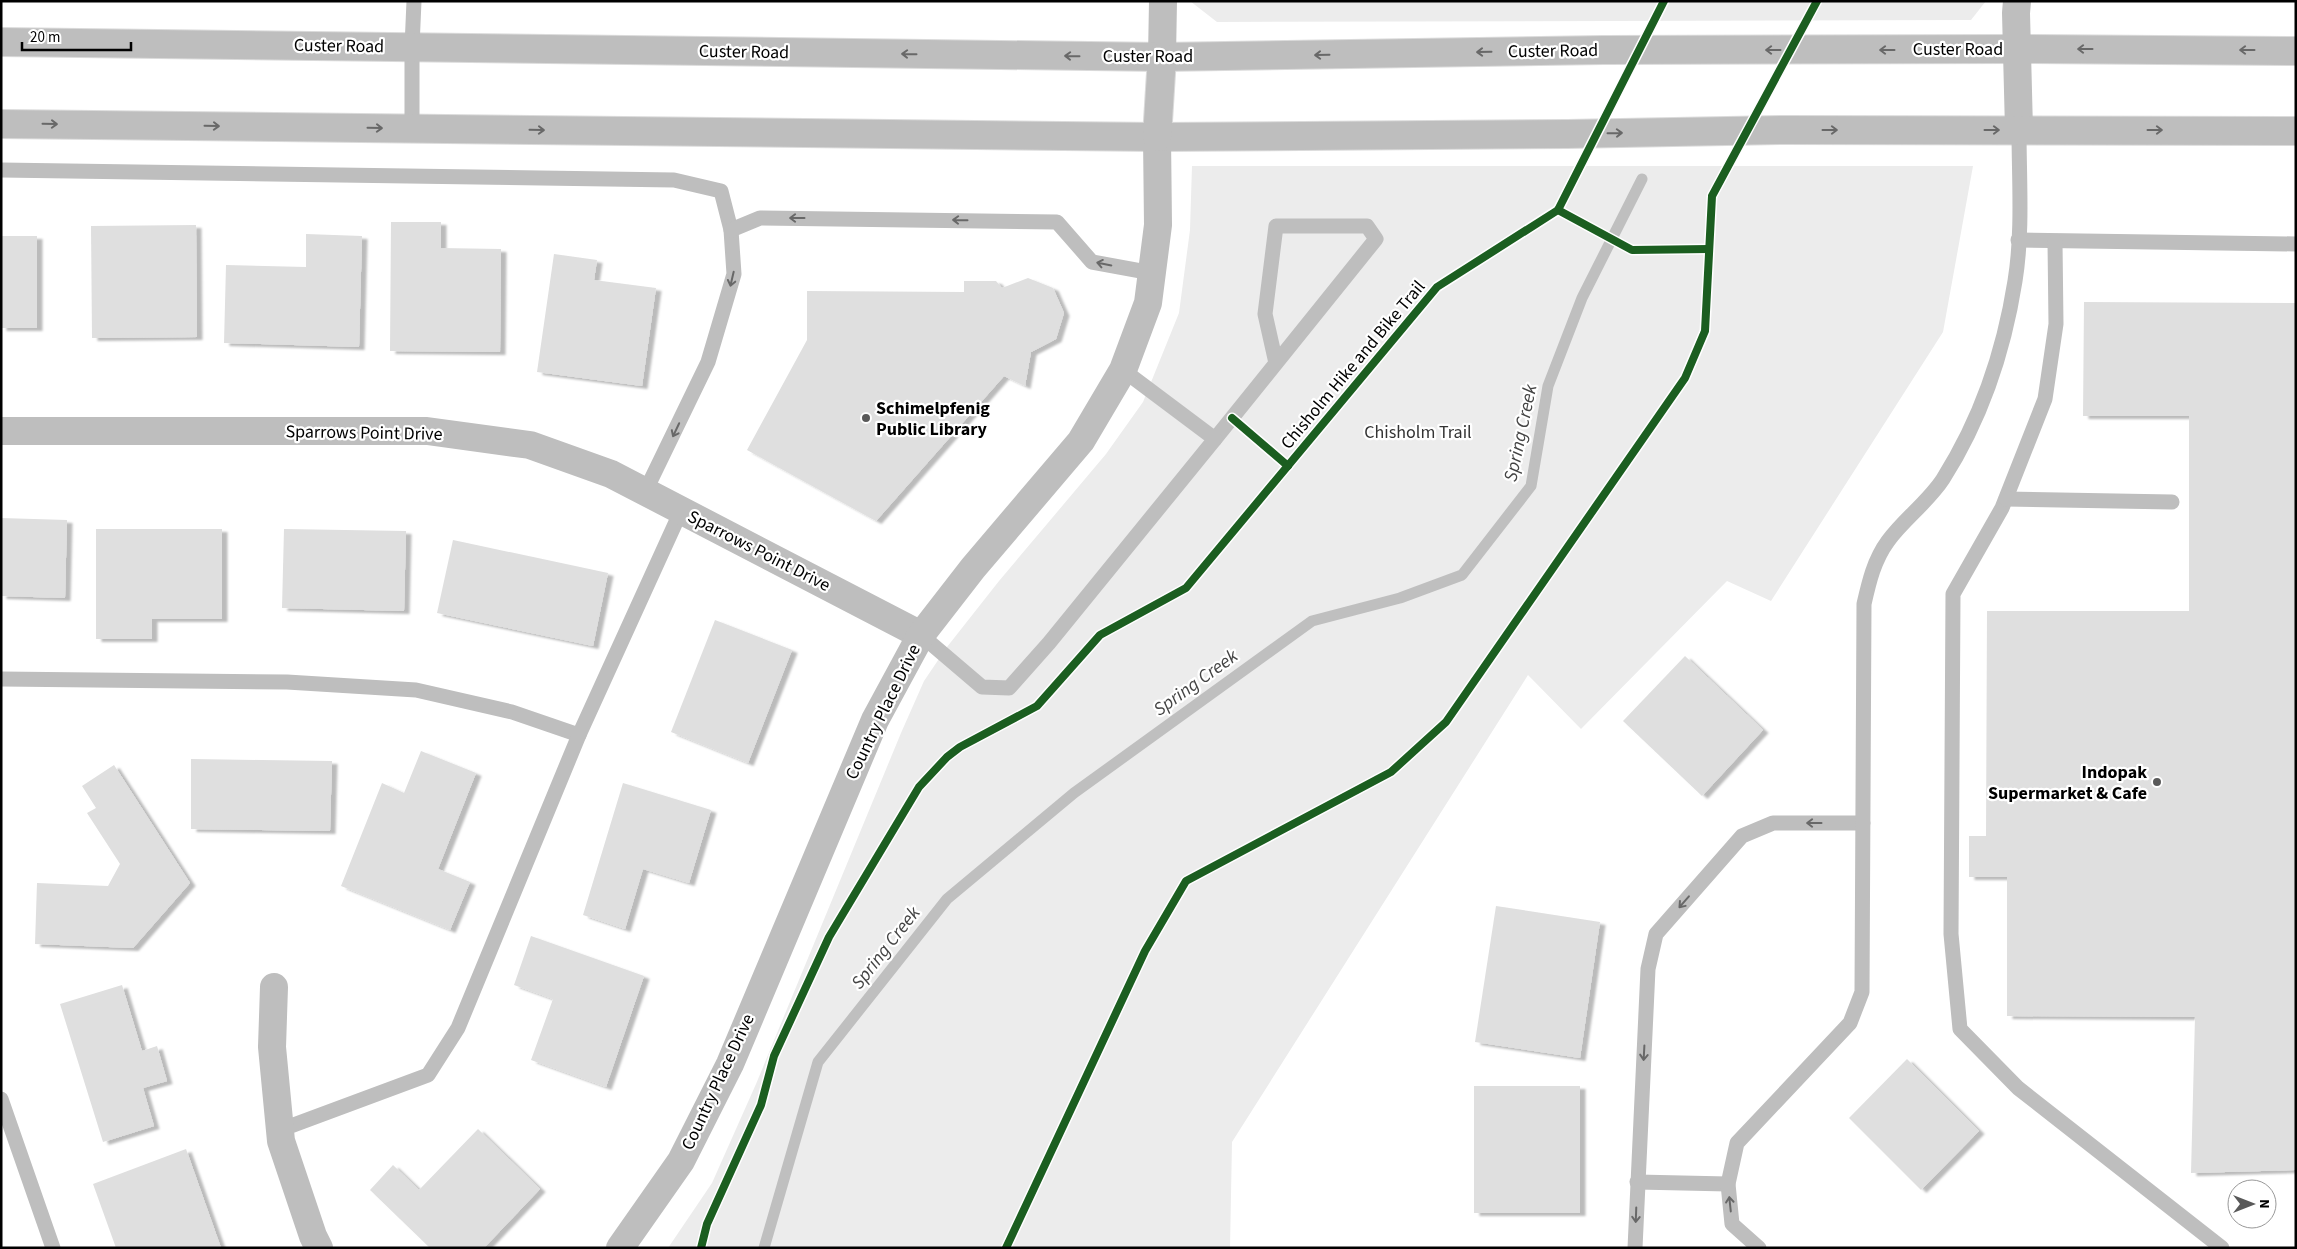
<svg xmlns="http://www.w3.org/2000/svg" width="2297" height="1249" font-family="'Source Sans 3',sans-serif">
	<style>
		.green { fill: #ececec }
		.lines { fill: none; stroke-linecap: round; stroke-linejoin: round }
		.stream { stroke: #bfbfbf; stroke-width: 11 }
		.building { fill: #dfdfdf; filter: url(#shadow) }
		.primary-casing { stroke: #dbdbdb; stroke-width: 30 }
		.service { stroke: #bebebe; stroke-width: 15 }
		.minor { stroke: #bebebe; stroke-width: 28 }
		.tertiary { stroke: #bebebe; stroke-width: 28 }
		.primary { stroke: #bebebe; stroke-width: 28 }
		.cycleway-casing { stroke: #fff; stroke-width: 11 }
		.cycleway { stroke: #1b5e20; stroke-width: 8 }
		.oneway { stroke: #686868 }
		.poi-dot { fill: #595959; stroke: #fff; stroke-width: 2 }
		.labels { text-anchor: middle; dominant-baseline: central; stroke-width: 4.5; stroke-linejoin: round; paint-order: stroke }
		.street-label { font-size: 18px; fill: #000; stroke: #fff }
		.poi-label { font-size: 18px; font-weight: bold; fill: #000; stroke: #fff; text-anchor: start }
		.park-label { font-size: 18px; fill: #333; stroke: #fff }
		.water-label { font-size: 19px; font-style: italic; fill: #444; stroke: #fff }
	</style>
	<defs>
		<filter id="shadow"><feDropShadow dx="5.5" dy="3" stdDeviation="1" flood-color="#0004"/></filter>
	</defs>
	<rect width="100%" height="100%" fill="#fff"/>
	<g class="green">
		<path d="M1190,1H1986L1971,20L1217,22Z"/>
		<path d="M1192,166H1973L1943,332L1771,601L1727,581L1581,729L1528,675L1232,1142L1230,1248H668L712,1183L756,1084L901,733L924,681L947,647L999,581L1106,454L1143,402L1179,313L1190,230Z"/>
	</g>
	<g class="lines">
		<path class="stream" d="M764,1248L818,1062L947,899L1074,793L1312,621L1400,598L1462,575L1531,486L1548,386L1582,298L1642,179"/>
	</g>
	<g class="building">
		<path d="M391,222H441V248L501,249L500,352L390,351Z"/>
		<path d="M196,225L197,337L92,338L91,226Z"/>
		<path d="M306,234L362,236L359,347L224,343L226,265L306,267Z"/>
		<rect x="1" y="236" width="36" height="92"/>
		<path d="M554,254L597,260L594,280L656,288L642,386L537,372Z"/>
		<path d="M1028,278L1053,288L1064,313L1056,339L1031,352L1025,386L1004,376L876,521L747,450L807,340V291L964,292V281H996L1002,288Z"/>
		<path d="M2084,302L2296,303L2295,1170L2191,1173L2195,1017L2007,1016V877H1969V836H1986L1987,611H2189V416H2083Z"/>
		<path d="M1,518L67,520L65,598L1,596Z"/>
		<path d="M96,529H222V619H152V639H96Z"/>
		<path d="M284,529L406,531L404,611L282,608Z"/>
		<path d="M453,540L608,573L593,646L437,613Z"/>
		<path d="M715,620L792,650L748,763L671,732Z"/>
		<path d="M1685,656L1763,730L1702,796L1623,721Z"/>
		<path d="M421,751L476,773L438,869L470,882L450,930L341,886L382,783L404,793Z"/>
		<path d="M191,759L332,761L330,831L191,829Z"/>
		<path d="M114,765L190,883L133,948L35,944L37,883L108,886L120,864L87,813L96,808L82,786Z"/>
		<path d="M623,783L711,810L689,883L643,869L625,929L583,915Z"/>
		<path d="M1496,906L1600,922L1580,1058L1475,1042Z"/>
		<path d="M531,936L644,976L606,1087L531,1060L553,999L514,985Z"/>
		<path d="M122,985L142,1051L157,1046L167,1081L143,1088L154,1126L103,1142L60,1004Z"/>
		<path d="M1907,1059L1979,1131L1921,1190L1849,1118Z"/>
		<rect x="1474" y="1086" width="106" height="127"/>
		<path d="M478,1129L540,1189L484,1248H430L370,1190L393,1165L419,1190Z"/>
		<path d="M186,1149L221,1248H116L93,1184Z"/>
	</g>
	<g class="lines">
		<defs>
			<g id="primary">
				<path d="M1,42L1162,57L1603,50L2018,49L2296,51"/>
				<path d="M1,124L1157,137L1567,134L1781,130L2296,131"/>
				<path d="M1157,137L1162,57"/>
			</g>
		</defs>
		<use href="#primary" class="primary-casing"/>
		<g class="service">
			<path d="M412,128V47L414,1"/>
			<path d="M1,170L674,180L721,191L731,230L734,274L708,362L645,492"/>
			<path d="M731,230L760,218L1057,222L1092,262L1152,273"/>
			<path d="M2018,240L2296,244"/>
			<path d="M2055,242L2056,324L2045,399L2002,508L1953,594L1951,934L1960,1029L2018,1088L2222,1248"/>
			<path d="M1215,439L1376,239L1367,226H1276L1265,314L1276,363"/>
			<path d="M2006,499L2172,502"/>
			<path d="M921,635L982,687L1009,688L1049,643L1215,439L1123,370"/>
			<path d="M1,679L287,682L416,690L512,712L579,735"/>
			<path d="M1,1099L53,1248"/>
			<path d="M280,1130L428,1075L458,1028L579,735L681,511"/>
			<path d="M1637,1182L1728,1184"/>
			<path d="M1635,1248L1648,969L1656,934L1742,836L1773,823H1863"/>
			<path d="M1759,1248L1732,1224L1728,1184L1737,1143L1850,1023L1862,992L1864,604C1869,582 1874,560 1888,541C1904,519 1928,502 1943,479C1981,419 2004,351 2015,281C2023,232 2019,179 2019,130"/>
		</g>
		<g class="minor">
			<path d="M2017,1L2016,13L2019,130"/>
			<path d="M1162,57L1163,1"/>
			<path d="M1,431H427L530,445L611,474L921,635"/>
			<path d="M274,987L272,1047L281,1141L313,1236L319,1248"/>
		</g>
		<path class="tertiary" d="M620,1248L681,1161L730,1064L875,720L921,635L973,568L1081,441L1123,370L1148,303L1158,225L1157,137"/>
		<use href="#primary" class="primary"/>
		<defs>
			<g id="cycleway">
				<path d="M1558,210L1632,250L1709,249"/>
				<path d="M1232,418L1288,466"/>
				<path d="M701,1248L707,1224L761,1105L774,1056L829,937L919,787L947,757L960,747L1037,706L1100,635L1186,588L1437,287L1558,210L1664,1"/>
				<path d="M1006,1248L1145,951L1186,881L1391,772L1446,722L1685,378L1705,331L1712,196L1817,1"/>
			</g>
		</defs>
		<use href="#cycleway" class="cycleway-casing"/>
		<use href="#cycleway" class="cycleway"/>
	</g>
	<defs><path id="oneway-shaft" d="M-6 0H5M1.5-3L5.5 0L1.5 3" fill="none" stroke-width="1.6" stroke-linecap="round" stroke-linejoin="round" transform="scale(1.25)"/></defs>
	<g class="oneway">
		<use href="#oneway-shaft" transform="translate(2085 49) rotate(-180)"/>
		<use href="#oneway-shaft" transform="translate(1773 50) rotate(180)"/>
		<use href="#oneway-shaft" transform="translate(1887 50) rotate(180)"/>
		<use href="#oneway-shaft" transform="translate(2247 50) rotate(-180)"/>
		<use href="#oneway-shaft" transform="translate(1484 52) rotate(179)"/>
		<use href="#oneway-shaft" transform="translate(909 54) rotate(-179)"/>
		<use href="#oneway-shaft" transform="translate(1322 55) rotate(179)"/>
		<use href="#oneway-shaft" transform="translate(1072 56) rotate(-179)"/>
		<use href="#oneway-shaft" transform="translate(50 124) rotate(1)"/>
		<use href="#oneway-shaft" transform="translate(212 126) rotate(1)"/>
		<use href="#oneway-shaft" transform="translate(375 128) rotate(1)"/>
		<use href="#oneway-shaft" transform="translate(537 130) rotate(1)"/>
		<use href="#oneway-shaft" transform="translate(1830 130)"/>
		<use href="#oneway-shaft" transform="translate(1992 130)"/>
		<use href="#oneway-shaft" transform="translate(2155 130)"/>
		<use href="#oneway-shaft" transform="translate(1615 133) rotate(-1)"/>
		<use href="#oneway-shaft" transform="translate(797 218) rotate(-180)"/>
		<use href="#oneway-shaft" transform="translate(960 220) rotate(-179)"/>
		<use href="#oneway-shaft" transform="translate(1104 264) rotate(-169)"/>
		<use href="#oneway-shaft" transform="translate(732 279) rotate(103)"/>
		<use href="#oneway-shaft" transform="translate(676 430) rotate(115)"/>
		<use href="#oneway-shaft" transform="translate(1814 823) rotate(-180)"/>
		<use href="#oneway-shaft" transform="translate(1684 902) rotate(131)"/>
		<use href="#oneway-shaft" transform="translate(1644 1053) rotate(93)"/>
		<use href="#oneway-shaft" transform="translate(1730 1204) rotate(-96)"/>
		<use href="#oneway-shaft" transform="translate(1636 1215) rotate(92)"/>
	</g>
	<g class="poi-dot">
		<circle cx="866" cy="418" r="5"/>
		<circle cx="2157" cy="782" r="5"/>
	</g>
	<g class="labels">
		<g class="street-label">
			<text transform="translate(339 46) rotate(1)">Custer Road</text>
			<text x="1958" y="49">Custer Road</text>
			<text transform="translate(1553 51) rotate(-1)">Custer Road</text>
			<text transform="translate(744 52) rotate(1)">Custer Road</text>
			<text x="1148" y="56">Custer Road</text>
			<text transform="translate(1353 365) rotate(-50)">Chisholm Hike and Bike Trail</text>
			<text transform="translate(364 433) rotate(1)">Sparrows Point Drive</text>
			<text transform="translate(759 551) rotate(27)">Sparrows Point Drive</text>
			<text transform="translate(883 712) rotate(-64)">Country Place Drive</text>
			<text transform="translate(718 1082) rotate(-65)">Country Place Drive</text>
		</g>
		<g class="poi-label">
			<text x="876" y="408">Schimelpfenig<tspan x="876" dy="21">Public Library</tspan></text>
			<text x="2147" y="772" text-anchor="end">Indopak<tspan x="2147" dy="21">Supermarket &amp; Cafe</tspan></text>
		</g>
		<g class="park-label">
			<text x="1418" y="432">Chisholm Trail</text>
		</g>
		<g class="water-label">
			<text transform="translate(1521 433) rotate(-78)">Spring Creek</text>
			<text transform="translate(1196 683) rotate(-36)">Spring Creek</text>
			<text transform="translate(886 948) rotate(-52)">Spring Creek</text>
		</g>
	</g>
	<rect width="2297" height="1249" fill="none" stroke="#000000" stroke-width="5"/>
	<g transform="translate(2252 1204) rotate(90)"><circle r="24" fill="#ffffff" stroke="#999999"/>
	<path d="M0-4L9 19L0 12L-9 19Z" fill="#595959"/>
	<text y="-8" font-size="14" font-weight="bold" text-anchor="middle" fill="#000000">N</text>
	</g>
	<path d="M22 42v8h109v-8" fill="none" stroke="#000000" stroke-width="2.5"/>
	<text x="30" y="42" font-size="15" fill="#000000" stroke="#ffffff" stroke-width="4" paint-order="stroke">20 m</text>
</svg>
